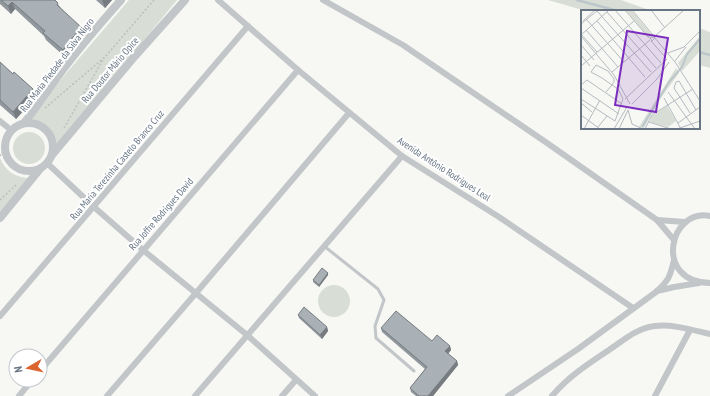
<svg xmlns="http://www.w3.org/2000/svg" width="710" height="396" font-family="'PT Sans Narrow',sans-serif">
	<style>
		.green { fill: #d8ded5 }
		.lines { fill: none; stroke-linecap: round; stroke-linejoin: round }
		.stream { stroke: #bcc6cb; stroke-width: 2.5 }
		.path { stroke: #bcbec0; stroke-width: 1.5; stroke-dasharray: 2 2; stroke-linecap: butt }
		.service { stroke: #c2c6c9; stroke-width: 3 }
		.minor { stroke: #c2c6c9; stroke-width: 6 }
		.tertiary { stroke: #c2c6c9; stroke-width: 8 }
		.wall { fill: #91989d }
		.shaded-wall { fill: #767c7f }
		.building { fill: #a9b1b6; stroke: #767c7f }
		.labels { text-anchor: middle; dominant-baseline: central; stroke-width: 4; stroke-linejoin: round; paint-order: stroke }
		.street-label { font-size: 10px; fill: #677584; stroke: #fff }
		.inset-river { fill: none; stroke: #bcc6cb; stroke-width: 2 }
		.inset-road { fill: none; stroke: #b4bbc0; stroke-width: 1 }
		.view { fill: #7b2cbf; fill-opacity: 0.15; stroke: #7b2cbf; stroke-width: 2 }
		.inset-edge { fill: none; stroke: #677584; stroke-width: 2 }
	</style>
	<rect width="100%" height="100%" fill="#f7f7f4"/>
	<g class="green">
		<path d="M129,0H177L57,145C55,129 43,119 27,119Z"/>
		<path d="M548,0H621L652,11H586Z"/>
		<path d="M699,28L710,32V68L699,65Z"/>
		<circle cx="29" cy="148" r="16"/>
		<path d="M0,158C5,171 16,178 30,178L0,212Z"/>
		<circle cx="334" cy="301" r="16"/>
	</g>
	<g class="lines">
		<g class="stream">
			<path d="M577,0L618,11"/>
			<path d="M699,52L710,55"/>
		</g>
		<g class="path">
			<path d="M45,108L105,57L154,0"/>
			<path d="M64,128L104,58"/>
			<path d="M0,156L4,149"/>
			<path d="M0,200L16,185"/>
		</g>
		<path class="service" d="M324,246L378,289L384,300L375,326L376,338L414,371"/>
		<g class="minor">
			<path d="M218,0L298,70L402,156L499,217L633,308"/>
			<path d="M323,0L403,45L547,143L657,220L674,240"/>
			<path d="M0,121L11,130"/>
			<path d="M47,163L94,207L143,250L247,335L315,396"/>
			<path d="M710,216C669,208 653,282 710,283"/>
			<path d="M657,220L685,222"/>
			<path d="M657,291L674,287L699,283"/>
			<path d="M0,316L248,26"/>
			<path d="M40,371L298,70"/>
			<path d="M19,396L32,380"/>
			<path d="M107,396L196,293L349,113"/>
			<path d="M195,396L402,156"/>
			<path d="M282,396L296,380"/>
			<path d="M508,396L578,349L656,292C669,280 670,277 674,260"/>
			<path d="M552,396C568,377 588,364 609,350C624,340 637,328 655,326C673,324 692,330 710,334"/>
			<path d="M655,396L690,330"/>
		</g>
		<g class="tertiary">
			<circle cx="29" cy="147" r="24"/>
			<path d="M24,123C34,111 42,98 51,86C71,57 97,27 121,0"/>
			<path d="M52,155L135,56L185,0"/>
			<path d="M0,218L40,169"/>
		</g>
	</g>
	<g class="wall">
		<path d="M0,0H55L60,7L84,34L65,57L46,40L44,36L15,9L11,14L0,4Z"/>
		<path d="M96,0H112L105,8Z"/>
		<path d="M0,62L36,97L16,119L0,105Z"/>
		<path d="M328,273V275L319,287L313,282V280Z"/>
		<path d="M298,315L327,327L328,331L322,339L299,318Z"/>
		<path d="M381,328L450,346L451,350L448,354L457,361L458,365L433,396H416L411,392L410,388L425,369L382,332Z"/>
	</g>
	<g class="shaded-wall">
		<path d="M102,0H112L105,8Z"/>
		<path d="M12,2L15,9L11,14L8,6Z"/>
		<path d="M81,27L84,34L65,57L63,50Z"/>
		<path d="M33,89L36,97L16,119L13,112Z"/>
		<path d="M328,273V275L319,287V285Z"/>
		<path d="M327,327L328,331L322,339L320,335Z"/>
		<path d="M450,346L451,350L447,355L445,351Z"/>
		<path d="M457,361L458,365L433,396H428Z"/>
	</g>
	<g class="building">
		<path d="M1,0H55L58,3L57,5L81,27L63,50L43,33L45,31L12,2L8,6Z"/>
		<path d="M0,62L13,74L14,72L33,89L13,112L0,100Z"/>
		<path d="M322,268L328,273L319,285L313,280Z"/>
		<path d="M304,307L327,327L320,335L298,315Z"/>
		<path d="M396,311L432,341L437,335L450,346L445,351L457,361L428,396H419L410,388L427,367L381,328Z"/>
	</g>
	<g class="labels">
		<g class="street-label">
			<text transform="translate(57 65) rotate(-53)">Rua Maria Piedade da Silva Nigro</text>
			<text transform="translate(110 70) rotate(-50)">Rua Doutor Mário Opice</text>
			<text transform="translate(117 165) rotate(-50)">Rua Maria Terezinha Castelo Branco Cruz</text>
			<text transform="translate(444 169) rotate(33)">Avenida Antônio Rodrigues Leal</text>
			<text transform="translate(161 214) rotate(-49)">Rua Joffre Rodrigues David</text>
		</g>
	</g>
	<g transform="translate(581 10)">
		<rect width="119" height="119" fill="#f7f7f4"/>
		<path d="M45,0H50L71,25L68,28ZM119,26V41L101,61L97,53ZM95,58L98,63L79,89L63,118L58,117ZM86,96L95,111L87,117L69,112L71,106Z" fill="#d8ded5"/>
		<path class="inset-river" d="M61,117L88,72L101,57L106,44L119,29"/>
		<path class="inset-road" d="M34,0L80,53M44,0L68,28M51,0L72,25M70,0L84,18M16,1L70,62M26,2L75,58M6,10L43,52M2,11L14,0M16,11L64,67M0,14L16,1M5,20L37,57M0,24L16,42M0,25L28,0M0,26L33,65L49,94M73,27L103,0M74,28L71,31L69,28L73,27L94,52L119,91M70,31L85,48M0,35L13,50M87,43L103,37L119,21M0,45L9,56M94,51L105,37M0,56L53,11M31,62L69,30M0,75L6,70L41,94M0,78L38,104M87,82L114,119M83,88L100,119M0,89L34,111L42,89L37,79L31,75L21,68L10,62L15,55L27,61L33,69V72L31,75L25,82M44,89L86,49M0,93L11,102M51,94L76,69L88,52M47,100L51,114L62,119M109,103L93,78L95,72L98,71L115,100M0,105L19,119M68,112L90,119M97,113L119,97M17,117L26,106M3,119L19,90M33,119L46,97M38,119L47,100M64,119L71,105L112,79M96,119L119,111"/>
		<path class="view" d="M46,21L87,28L75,102L34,95Z"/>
		<rect width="119" height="119" class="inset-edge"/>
	</g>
	<g transform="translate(28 368) rotate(261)"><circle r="19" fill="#ffffff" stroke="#c2c8ce"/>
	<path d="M0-3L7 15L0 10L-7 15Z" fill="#dd642e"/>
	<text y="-6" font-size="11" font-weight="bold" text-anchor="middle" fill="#677584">N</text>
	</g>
</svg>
